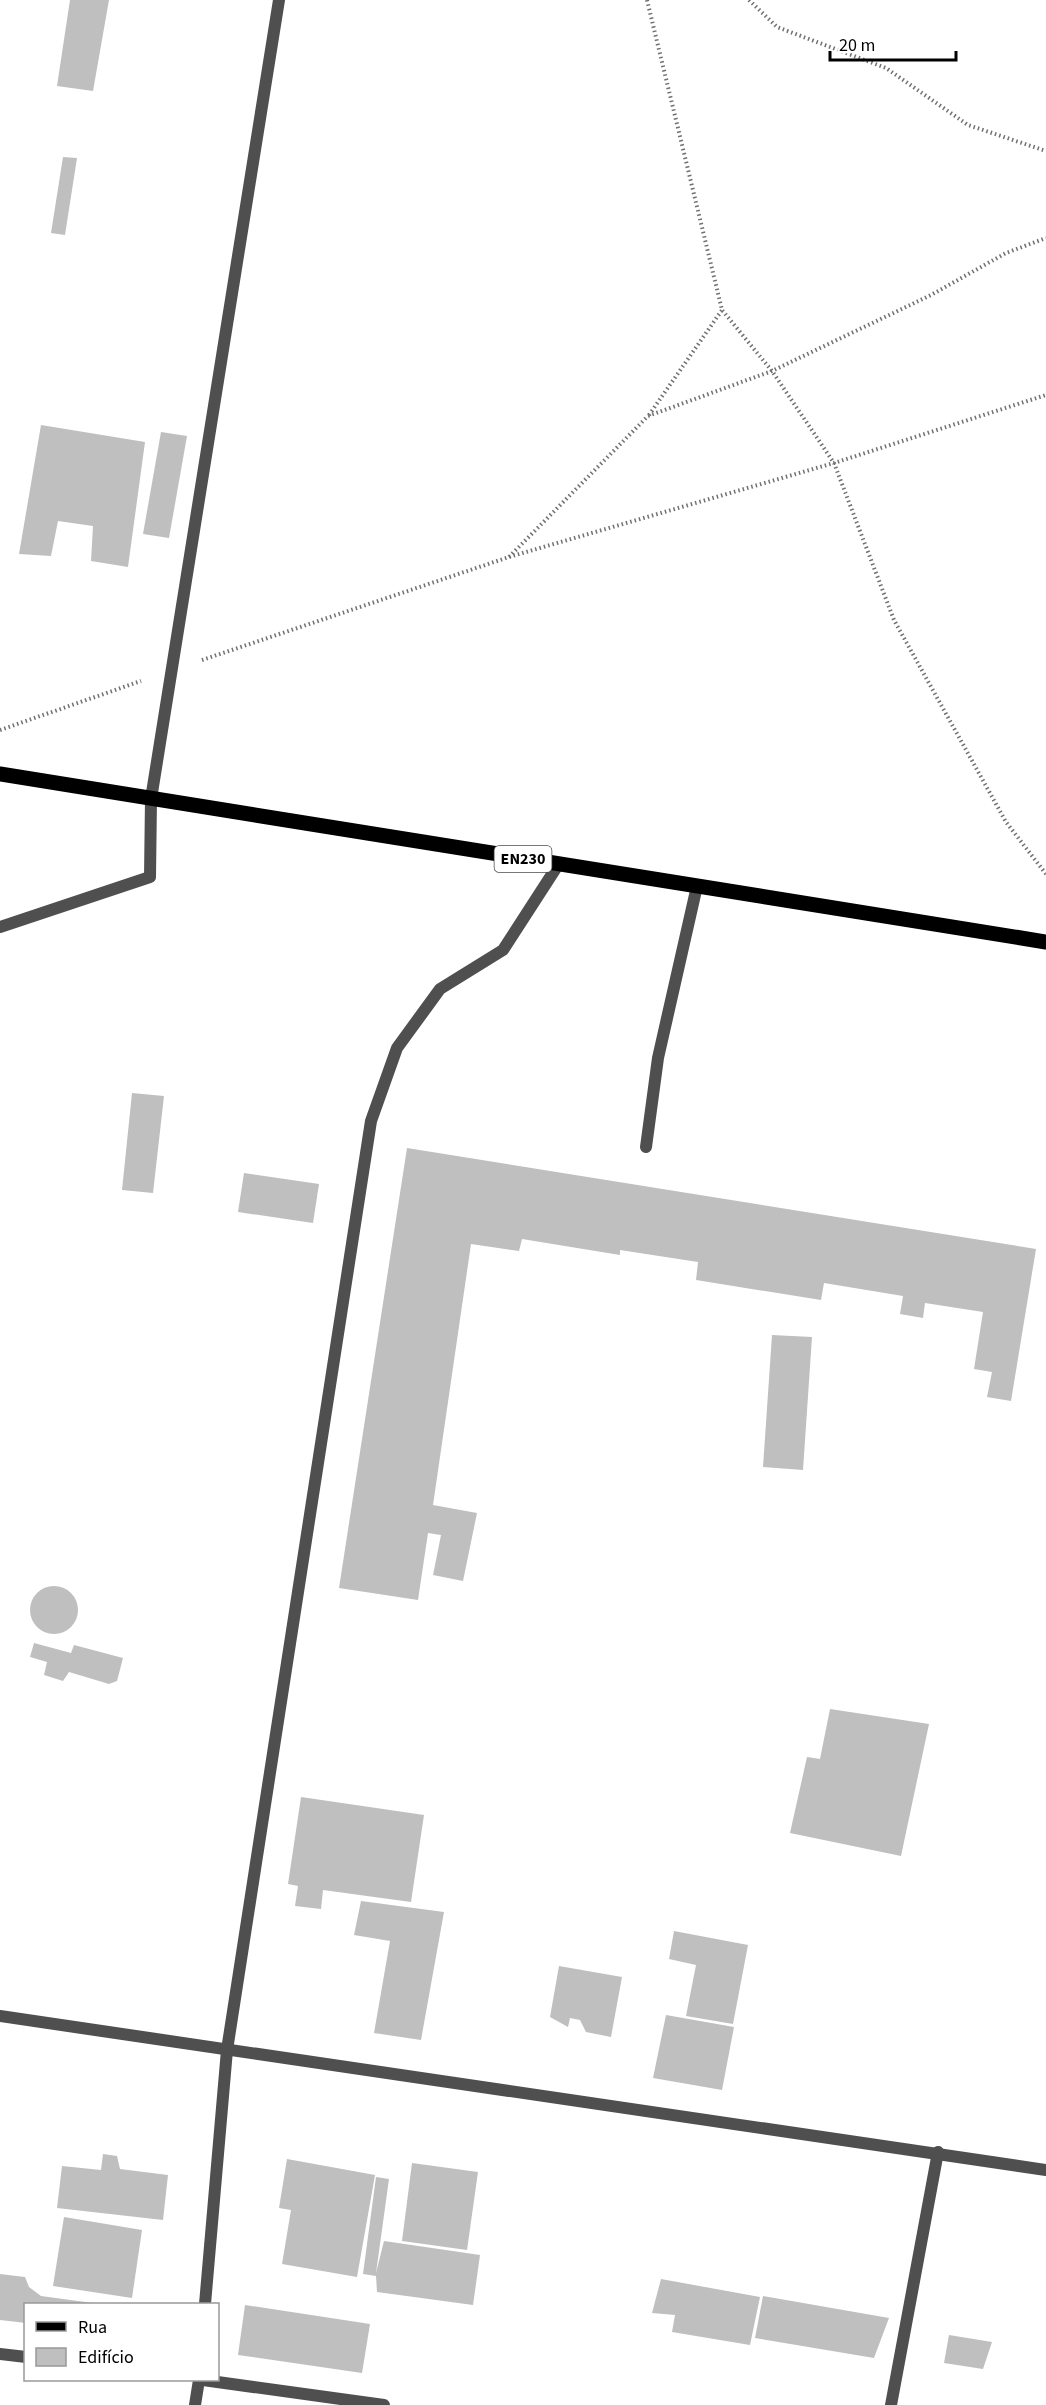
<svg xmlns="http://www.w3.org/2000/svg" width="1046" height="2405" font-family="'Source Sans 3',sans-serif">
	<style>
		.building { fill: #bfbfbf }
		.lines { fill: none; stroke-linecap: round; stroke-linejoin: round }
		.path { stroke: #717171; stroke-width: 4; stroke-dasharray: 1.5 3; stroke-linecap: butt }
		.lane { stroke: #4f4f4f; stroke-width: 12 }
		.street { stroke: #4f4f4f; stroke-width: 12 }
		.primary { stroke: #000; stroke-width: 15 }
		.labels { text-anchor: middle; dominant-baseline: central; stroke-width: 4.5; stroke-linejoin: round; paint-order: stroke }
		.shield { fill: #fff; stroke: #4c4c4c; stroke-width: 1.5 }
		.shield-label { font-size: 16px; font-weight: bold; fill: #000 }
	</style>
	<rect width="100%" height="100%" fill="#fff"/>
	<g class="building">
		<path d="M70,0H109L93,91L57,86Z"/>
		<path d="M63,157L77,158L65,235L51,233Z"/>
		<path d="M41,425L145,442L128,567L91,561L93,526L58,521L51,556L19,554Z"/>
		<path d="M161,432L187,436L169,538L143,534Z"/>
		<path d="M132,1093L164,1096L153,1193L122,1190Z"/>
		<path d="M407,1148L1036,1249L1011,1401L987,1397L992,1372L974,1369L983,1312L925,1303L923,1318L900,1314L903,1296L824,1283L821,1300L696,1280L698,1262L620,1250V1255L522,1239L519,1251L471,1244L433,1505L477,1513L463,1581L433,1575L441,1535L428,1533L418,1600L339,1588Z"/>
		<path d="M244,1173L319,1184L313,1223L238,1212Z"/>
		<path d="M772,1335L812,1337L803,1470L763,1467Z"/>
		<circle cx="54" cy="1610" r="24"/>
		<path d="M34,1643L71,1653L74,1645L123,1658L117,1681L109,1684L69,1672L63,1681L44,1675L47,1662L30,1657Z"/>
		<path d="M830,1709L929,1724L901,1856L790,1833L807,1757L820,1759Z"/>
		<path d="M301,1797L424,1815L411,1902L323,1890L321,1909L295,1906L298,1886L288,1884Z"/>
		<path d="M361,1901L444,1912L421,2040L374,2033L390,1941L354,1935Z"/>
		<path d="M674,1931L748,1945L733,2024L686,2016L696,1965L669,1959Z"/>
		<path d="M559,1966L622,1977L611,2037L586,2032L580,2020L570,2018L568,2027L550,2017Z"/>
		<path d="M666,2015L734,2027L722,2090L653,2078Z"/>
		<path d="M103,2154L117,2156L120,2169L168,2175L163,2220L57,2208L62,2166L101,2170Z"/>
		<path d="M287,2159L375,2175L357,2277L282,2264L291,2210L279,2208Z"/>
		<path d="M412,2163L478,2172L467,2250L402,2241Z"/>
		<path d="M376,2177L389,2179L376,2273L384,2241L480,2255L473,2305L377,2292L376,2276L363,2274Z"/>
		<path d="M64,2217L142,2230L132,2298L53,2286Z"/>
		<path d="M0,2274L25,2277L29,2287L41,2296L100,2304H26V2323L0,2320Z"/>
		<path d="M661,2279L760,2297L750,2345L672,2332L675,2315L652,2313Z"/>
		<path d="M763,2296L889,2318L874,2358L755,2338Z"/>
		<path d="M245,2305L370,2324L362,2373L238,2355Z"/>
		<path d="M949,2335L992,2342L983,2369L944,2363Z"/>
	</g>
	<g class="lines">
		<g class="path">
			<path d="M647,0L722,310L772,371L834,463L894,620L1006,822L1046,874"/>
			<path d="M749,0L777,27L886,68L968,125L1046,151"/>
			<path d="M649,415L722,310"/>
			<path d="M509,557L648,416L772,371L931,295L1006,253L1046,238"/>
			<path d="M202,660L509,557L834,463L1046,395"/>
			<path d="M0,730L141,681"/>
		</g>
		<g class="lane">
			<path d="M0,927L150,877L151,799"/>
			<path d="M646,1147L658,1058L697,886"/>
		</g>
		<g class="street">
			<path d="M151,799L279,0"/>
			<path d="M0,2016L1046,2170"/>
			<path d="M205,2304L227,2050L371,1121L397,1048L440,989L503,950L558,865"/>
			<path d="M0,2354L26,2357"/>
			<path d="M203,2380L384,2405"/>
			<path d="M195,2405L199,2380"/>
			<path d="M891,2405L938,2152"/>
		</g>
		<path class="primary" d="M0,774L1046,942"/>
	</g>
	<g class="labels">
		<rect class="shield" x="494.5" y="846" width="57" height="26" rx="4.5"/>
		<g class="shield-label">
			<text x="523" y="859">EN230</text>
		</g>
	</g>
	<rect x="24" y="2303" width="195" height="78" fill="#ffffff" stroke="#999999" stroke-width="1.5"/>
	<rect x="36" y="2322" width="30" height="9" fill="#000000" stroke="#999999" stroke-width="1.5"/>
	<text x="78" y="2333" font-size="18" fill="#000000">Rua</text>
	<rect x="36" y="2348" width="30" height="18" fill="#bfbfbf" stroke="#999999" stroke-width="1.5"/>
	<text x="78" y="2363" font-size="18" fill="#000000">Edifício</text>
	<path d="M830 51v9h126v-9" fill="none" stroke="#000000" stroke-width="3"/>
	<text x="839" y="51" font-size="18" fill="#000000" stroke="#ffffff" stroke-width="4.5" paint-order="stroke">20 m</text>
</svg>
